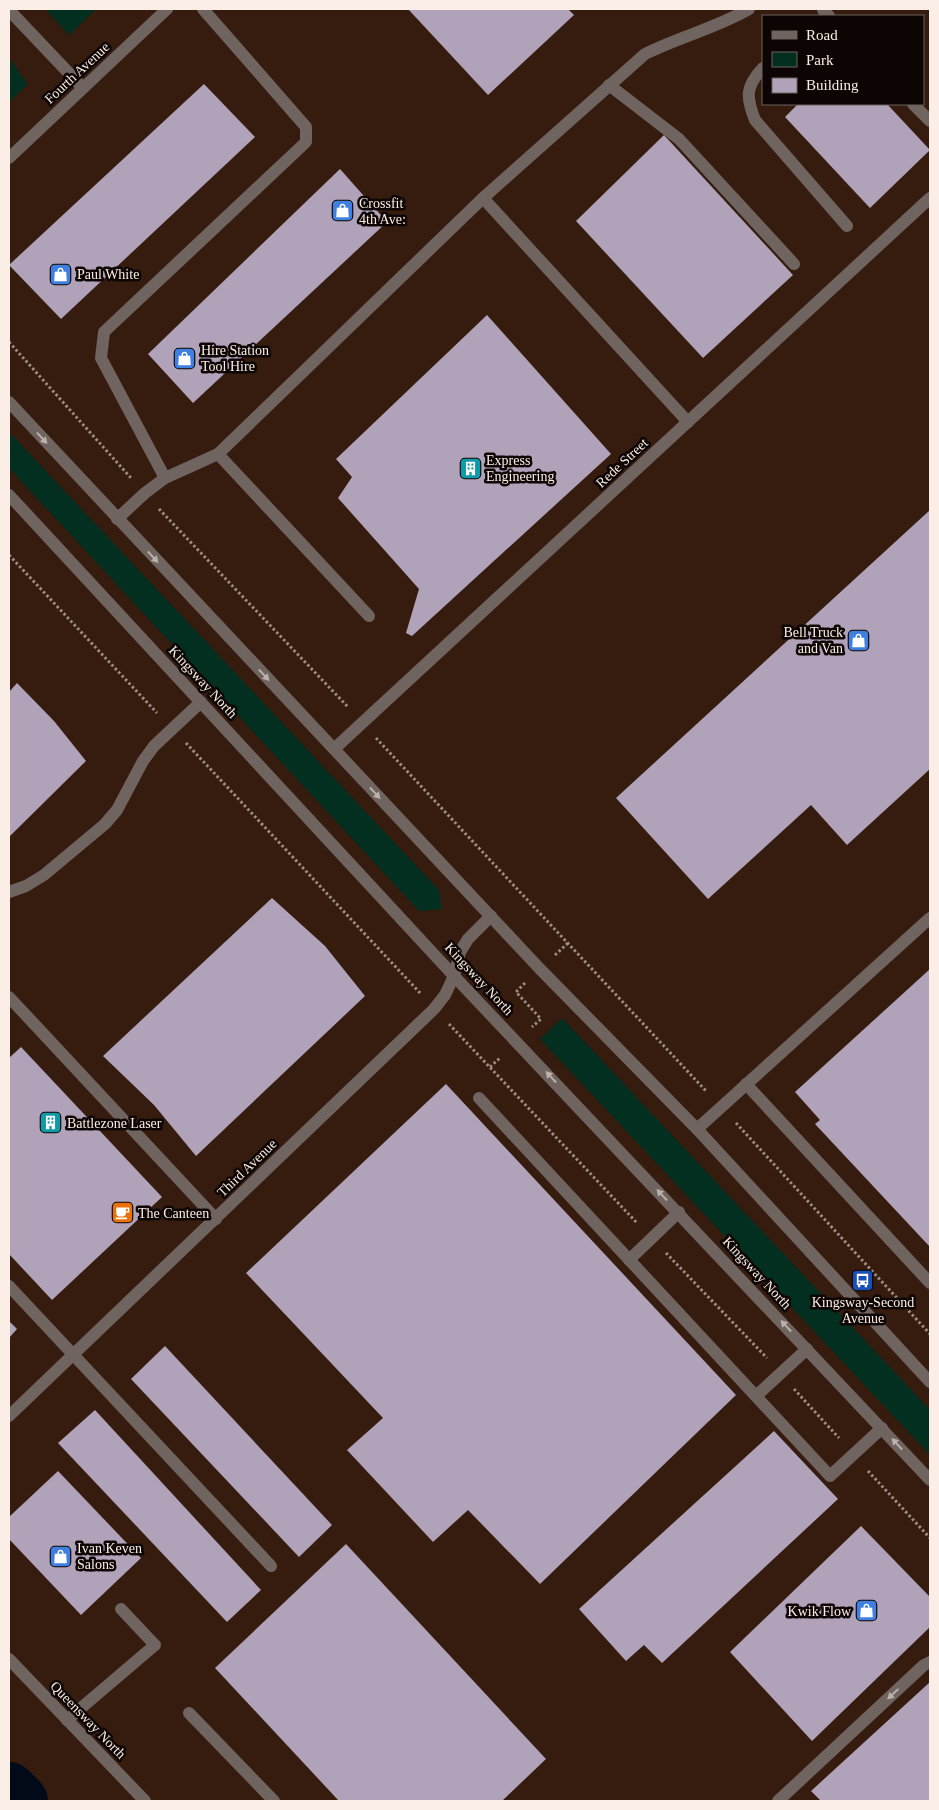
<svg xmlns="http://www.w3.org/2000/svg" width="939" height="1810" font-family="Georgia,serif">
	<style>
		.built { fill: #351c0e; fill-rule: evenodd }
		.green { fill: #022f1f }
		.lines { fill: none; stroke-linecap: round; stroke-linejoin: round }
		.river { stroke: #000a19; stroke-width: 54 }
		.building { fill: #b0a2b9 }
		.path { stroke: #9c8d84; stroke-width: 3; stroke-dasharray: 2.5 2.5; stroke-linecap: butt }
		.minor { stroke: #6f6460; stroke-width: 12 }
		.oneway { fill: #bcb0aa }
		.labels { text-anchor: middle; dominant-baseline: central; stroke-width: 5; stroke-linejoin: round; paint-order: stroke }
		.street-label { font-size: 14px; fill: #fbeee6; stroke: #0c0503 }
		.poi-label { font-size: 14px; fill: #fbeee6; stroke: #0c0503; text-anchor: start }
	</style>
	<rect width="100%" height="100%" fill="#29170c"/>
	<path class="built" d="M9,9H930V1801H9ZM763,16H923V104H763Z"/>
	<g class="green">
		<path d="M45,9H96L69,35Z"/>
		<path d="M9,58L28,84L9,102Z"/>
		<path d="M9,432L439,890L442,909L419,911L9,468Z"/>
		<path d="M562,1018L930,1410V1455L540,1039Z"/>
	</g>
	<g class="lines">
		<path class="river" d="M9,1789L21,1801"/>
	</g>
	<g class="building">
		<path d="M408,9H568L574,15L488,95Z"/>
		<path d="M204,84L255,137L61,319L9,265Z"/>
		<path d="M798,104H887L930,150L870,208L785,117Z"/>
		<path d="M664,135L793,275L703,358L576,221Z"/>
		<path d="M340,169L387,222L193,403L148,354Z"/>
		<path d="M487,315L611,454L412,636L406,633L419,589L338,498L352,477L336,459Z"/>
		<path d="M930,510V769L847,845L811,805L708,899L616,798Z"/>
		<path d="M17,683L54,721L86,761L9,837V692Z"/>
		<path d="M272,898L325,946L365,996L196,1156L154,1105L103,1056Z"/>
		<path d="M930,969V1247L815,1124L820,1120L795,1092Z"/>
		<path d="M21,1047L162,1197L52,1300L9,1254V1058Z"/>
		<path d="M446,1084L736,1395L540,1584L468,1510L433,1542L347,1450L383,1418L246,1273Z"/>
		<path d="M9,1321L17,1329L9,1338Z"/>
		<path d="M165,1346L332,1525L299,1557L131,1379Z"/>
		<path d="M95,1410L261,1590L227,1622L58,1443Z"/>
		<path d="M774,1431L838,1499L662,1663L644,1645L626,1661L579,1609Z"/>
		<path d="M58,1471L141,1558L81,1615L9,1539V1517Z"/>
		<path d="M861,1526L930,1597V1627L812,1741L730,1652Z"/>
		<path d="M346,1544L546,1759L502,1801H339L215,1668Z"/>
		<path d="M930,1682V1801H821L811,1791Z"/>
	</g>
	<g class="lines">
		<g class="path">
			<path d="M9,342L131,478"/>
			<path d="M159,509L348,707"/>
			<path d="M9,555L157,713"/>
			<path d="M376,738L706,1091"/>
			<path d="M186,743L421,994"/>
			<path d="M555,955L568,943"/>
			<path d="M525,983L516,992L541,1019L532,1027"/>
			<path d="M449,1024L637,1223"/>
			<path d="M490,1067L501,1057"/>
			<path d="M736,1123L930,1334"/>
			<path d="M666,1253L767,1358"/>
			<path d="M794,1389L839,1438"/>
			<path d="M868,1471L930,1538"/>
		</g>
		<g class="minor">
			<path d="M9,10L83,88"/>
			<path d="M823,10L829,16"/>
			<path d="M763,68C745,87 746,97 755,120L847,226"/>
			<path d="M609,85L679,139L794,264"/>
			<path d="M913,104L930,121"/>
			<path d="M9,158L167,9"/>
			<path d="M483,198L688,422"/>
			<path d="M9,402L540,969L697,1129L930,1382"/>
			<path d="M218,454L369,616"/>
			<path d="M165,478L101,358L104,332L306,142V127L203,9"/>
			<path d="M9,495L454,976L930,1480"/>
			<path d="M117,519L145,493L165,478L218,454L483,198L645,54C679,37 716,28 749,9"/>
			<path d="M334,749L930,198"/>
			<path d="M9,892L26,886L44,875L105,824L117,810L143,761L154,746L201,702"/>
			<path d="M9,997L216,1219"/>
			<path d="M746,1084L930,1283"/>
			<path d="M479,1098L830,1476L882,1428"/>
			<path d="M697,1129L930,918"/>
			<path d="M629,1260L679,1212"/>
			<path d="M9,1286L271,1566"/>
			<path d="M756,1396L807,1349"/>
			<path d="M9,1416L434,1009L445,995L454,976L460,952L468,939L491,916"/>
			<path d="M9,1659L145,1801"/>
			<path d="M189,1713L274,1801"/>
			<path d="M67,1720L155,1645L121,1609"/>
			<path d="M778,1801L924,1665L930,1662"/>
		</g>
	</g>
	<defs><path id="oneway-solid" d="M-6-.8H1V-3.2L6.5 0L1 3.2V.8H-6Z" transform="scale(1.25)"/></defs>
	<g class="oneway">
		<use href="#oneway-solid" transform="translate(42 438) rotate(47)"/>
		<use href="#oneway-solid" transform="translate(153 557) rotate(47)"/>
		<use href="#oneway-solid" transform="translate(264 675) rotate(47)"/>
		<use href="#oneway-solid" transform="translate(375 793) rotate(47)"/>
		<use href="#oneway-solid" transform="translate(551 1077) rotate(-133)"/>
		<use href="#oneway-solid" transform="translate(662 1195) rotate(-133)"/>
		<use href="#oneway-solid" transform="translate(786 1326) rotate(-133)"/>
		<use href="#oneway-solid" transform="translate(897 1444) rotate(-133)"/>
		<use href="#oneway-solid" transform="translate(893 1694) rotate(137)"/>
	</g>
	<defs>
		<symbol id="shop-square" viewBox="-11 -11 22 22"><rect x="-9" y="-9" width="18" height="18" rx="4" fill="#3f7fe0" stroke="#0c0503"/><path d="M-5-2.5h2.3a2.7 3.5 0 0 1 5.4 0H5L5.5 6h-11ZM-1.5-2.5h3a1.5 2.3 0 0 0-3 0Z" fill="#fff"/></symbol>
		<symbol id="building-square" viewBox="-11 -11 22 22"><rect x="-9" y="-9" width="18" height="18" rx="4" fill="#0f9aa8" stroke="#0c0503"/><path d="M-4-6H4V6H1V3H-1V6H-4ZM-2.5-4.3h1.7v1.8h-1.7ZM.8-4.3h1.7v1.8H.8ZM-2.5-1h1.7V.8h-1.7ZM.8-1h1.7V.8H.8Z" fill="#fff"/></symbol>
		<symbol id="cafe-square" viewBox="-11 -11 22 22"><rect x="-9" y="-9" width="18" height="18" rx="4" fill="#e8710a" stroke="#0c0503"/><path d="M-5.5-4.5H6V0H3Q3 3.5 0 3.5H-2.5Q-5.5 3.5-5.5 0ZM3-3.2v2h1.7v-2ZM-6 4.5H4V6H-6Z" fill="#fff"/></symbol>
		<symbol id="bus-square" viewBox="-11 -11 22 22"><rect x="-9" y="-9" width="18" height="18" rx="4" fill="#1a4fb4" stroke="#0c0503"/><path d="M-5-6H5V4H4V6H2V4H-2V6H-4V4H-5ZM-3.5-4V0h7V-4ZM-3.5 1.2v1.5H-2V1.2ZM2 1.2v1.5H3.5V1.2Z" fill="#fff"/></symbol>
	</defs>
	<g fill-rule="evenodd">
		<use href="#shop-square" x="330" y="198" width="25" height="25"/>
		<use href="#shop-square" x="48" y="262" width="25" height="25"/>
		<use href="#shop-square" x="172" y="346" width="25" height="25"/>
		<use href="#building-square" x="458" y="456" width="25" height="25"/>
		<use href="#shop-square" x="846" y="628" width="25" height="25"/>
		<use href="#building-square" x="38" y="1110" width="25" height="25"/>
		<use href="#cafe-square" x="110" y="1200" width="25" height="25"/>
		<use href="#bus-square" x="850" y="1268" width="25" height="25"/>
		<use href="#shop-square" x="48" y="1544" width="25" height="25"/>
		<use href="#shop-square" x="854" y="1598" width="25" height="25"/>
	</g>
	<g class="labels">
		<g class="street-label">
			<text transform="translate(77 73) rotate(-43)">Fourth Avenue</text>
			<text transform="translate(622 463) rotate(-43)">Rede Street</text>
			<text transform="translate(203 682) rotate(47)">Kingsway North</text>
			<text transform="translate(479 979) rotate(47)">Kingsway North</text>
			<text transform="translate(247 1168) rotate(-44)">Third Avenue</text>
			<text transform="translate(757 1273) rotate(47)">Kingsway North</text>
			<text transform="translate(88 1720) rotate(46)">Queensway North</text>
		</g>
		<g class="poi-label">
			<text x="359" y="203">Crossfit<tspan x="359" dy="16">4th Ave:</tspan></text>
			<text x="77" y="274">Paul White</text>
			<text x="201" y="350">Hire Station<tspan x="201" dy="16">Tool Hire</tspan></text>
			<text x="486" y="460">Express<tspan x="486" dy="16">Engineering</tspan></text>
			<text x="843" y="632" text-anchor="end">Bell Truck<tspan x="843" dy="16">and Van</tspan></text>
			<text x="67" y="1123">Battlezone Laser</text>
			<text x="138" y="1213">The Canteen</text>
			<text x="863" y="1302" text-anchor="middle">Kingsway-Second<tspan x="863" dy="16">Avenue</tspan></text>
			<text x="77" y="1548">Ivan Keven<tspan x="77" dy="16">Salons</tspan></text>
			<text x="851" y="1611" text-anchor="end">Kwik Flow</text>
		</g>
	</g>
	<rect width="939" height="1810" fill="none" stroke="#fbeee6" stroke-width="20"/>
	<rect x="762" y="15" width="162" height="90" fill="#0c0503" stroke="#6c625e"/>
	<rect x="772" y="31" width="25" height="8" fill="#6f6460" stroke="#6c625e"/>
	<text x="806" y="40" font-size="15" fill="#fbeee6">Road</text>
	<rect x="772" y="52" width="25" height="15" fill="#022f1f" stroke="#6c625e"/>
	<text x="806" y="65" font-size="15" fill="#fbeee6">Park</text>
	<rect x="772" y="78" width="25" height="15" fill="#b0a2b9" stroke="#6c625e"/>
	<text x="806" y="90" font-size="15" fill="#fbeee6">Building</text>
</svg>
